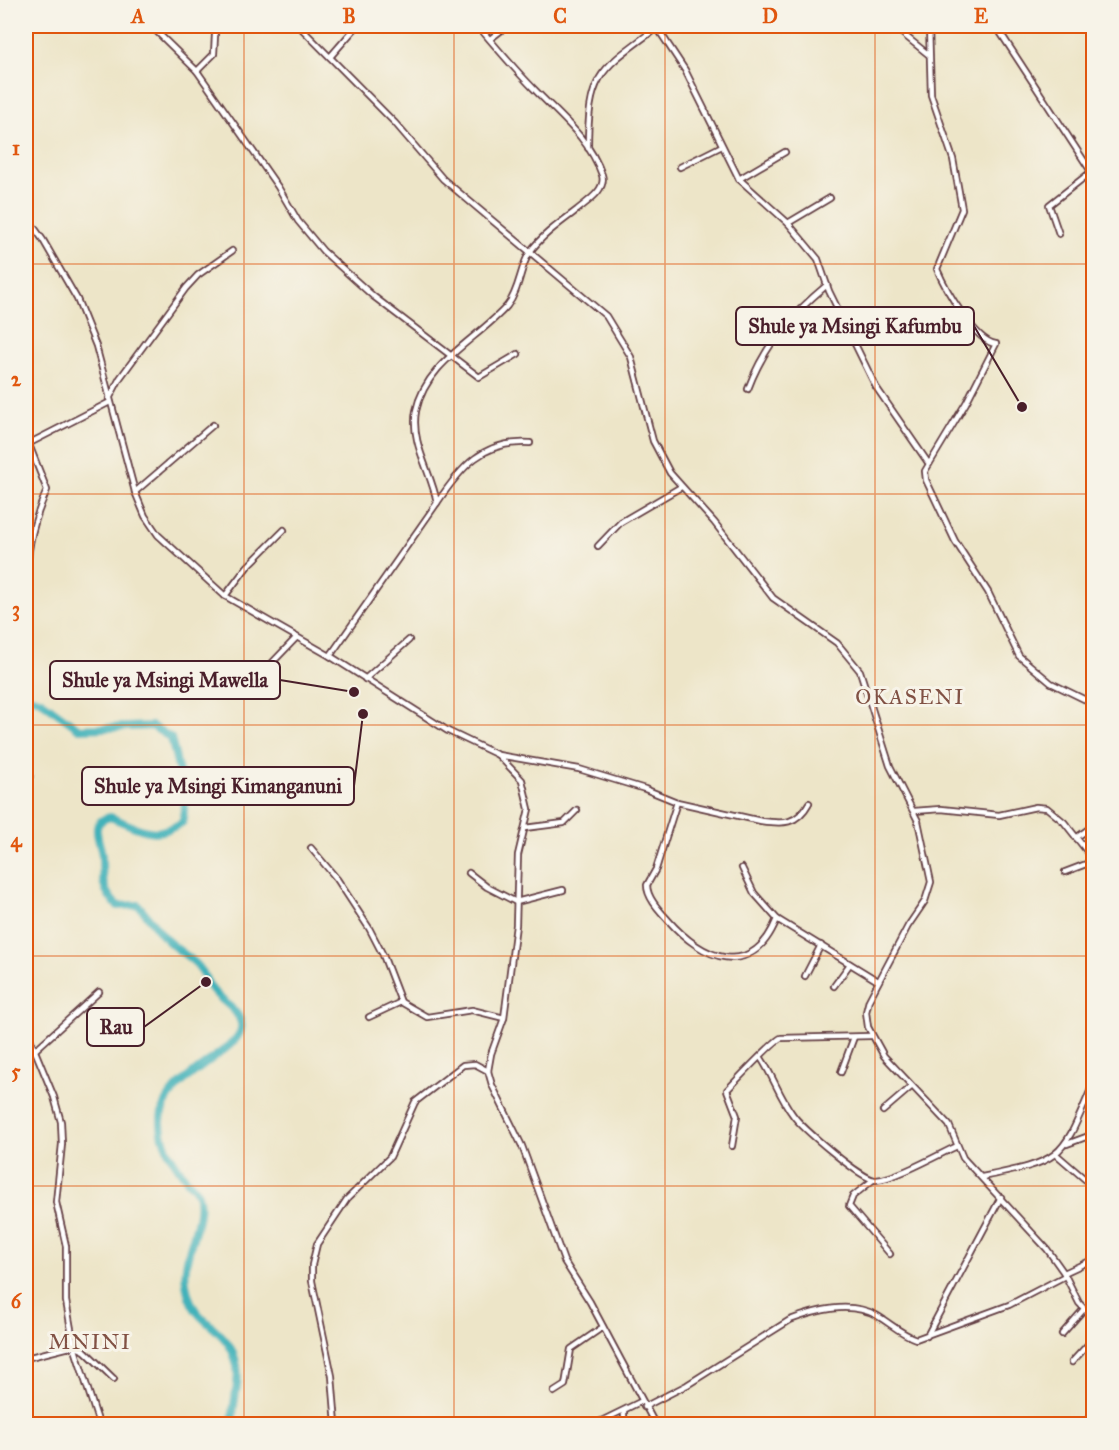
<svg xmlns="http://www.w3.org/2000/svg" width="1119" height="1450" font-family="'IM FELL Great Primer',serif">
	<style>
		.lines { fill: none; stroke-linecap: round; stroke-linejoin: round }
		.river { stroke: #42b2ba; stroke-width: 8 }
		.minor-casing { stroke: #623d43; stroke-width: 8 }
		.minor { stroke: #fff; stroke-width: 4.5 }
		.grid { fill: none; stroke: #e0560e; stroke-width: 1.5; stroke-opacity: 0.55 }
		.labels { text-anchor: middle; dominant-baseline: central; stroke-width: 6; stroke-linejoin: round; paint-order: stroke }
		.quarter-label { font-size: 21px; letter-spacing: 1.5px; fill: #815144; stroke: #f7f3e8 }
		.leader { fill: none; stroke: #4a1f2b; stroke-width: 2 }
		.callout-dot { fill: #4a1f2b; stroke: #f7f3e8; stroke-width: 2 }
		.callout { fill: #f7f3e8; stroke: #4a1f2b; stroke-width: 2 }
		.callout-label { font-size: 20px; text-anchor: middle; font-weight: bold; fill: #4a1f2b }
		.neatline { fill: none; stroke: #e0560e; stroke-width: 2 }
		.grid-label { font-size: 20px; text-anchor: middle; font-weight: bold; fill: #e0560e }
	</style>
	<rect width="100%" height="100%" fill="#f7f3e8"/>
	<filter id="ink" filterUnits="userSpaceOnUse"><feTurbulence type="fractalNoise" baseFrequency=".0167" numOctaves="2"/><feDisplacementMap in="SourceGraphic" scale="12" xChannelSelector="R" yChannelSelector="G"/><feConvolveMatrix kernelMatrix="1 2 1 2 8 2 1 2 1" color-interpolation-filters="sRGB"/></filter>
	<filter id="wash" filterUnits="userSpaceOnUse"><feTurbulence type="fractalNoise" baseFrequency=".008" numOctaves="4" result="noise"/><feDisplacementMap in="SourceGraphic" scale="24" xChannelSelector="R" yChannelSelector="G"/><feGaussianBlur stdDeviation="1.35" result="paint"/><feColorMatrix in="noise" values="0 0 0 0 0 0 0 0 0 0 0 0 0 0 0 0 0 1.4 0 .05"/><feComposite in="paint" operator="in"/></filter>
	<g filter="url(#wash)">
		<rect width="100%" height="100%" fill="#ede5c8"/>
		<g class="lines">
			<path class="river" d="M26,696L40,700L79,729L152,726L171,738L180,776L186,790L183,822C153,841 139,828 110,817C87,822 101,841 102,856C102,877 101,891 118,906L138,905C149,916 156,929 167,940C176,950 190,956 198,966C205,974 207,985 215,993C224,1003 238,1010 241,1023C248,1051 159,1075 161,1123C161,1145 175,1163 187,1180C191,1184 196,1189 198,1194C206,1219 181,1255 186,1283C191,1321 214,1321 229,1345C247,1376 231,1395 233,1424"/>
		</g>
	</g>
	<g filter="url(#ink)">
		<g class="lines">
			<defs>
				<g id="minor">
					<path d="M151,26L197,71L278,187L298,221L323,251L373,296L479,377L518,354"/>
					<path d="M299,26L395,123L443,179L606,316L631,357L653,441L670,473L714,522L773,598L837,643L860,671L890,766L918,821L931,882L925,901L908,926L869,1000L866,1012L868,1027L884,1056L949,1125L963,1158L1047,1249L1064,1273L1079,1303L1094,1319"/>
					<path d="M656,26L685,70L739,179L788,223L818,259L829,291L876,387L929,464"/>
					<path d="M893,26L929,55"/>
					<path d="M929,26L931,95L953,159L962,209L937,269C945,288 975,342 996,344L966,403L925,471L926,480L955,541L988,592L1019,656L1051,683L1094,704"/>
					<path d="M996,26L1094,176"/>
					<path d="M490,39L507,26"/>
					<path d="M330,57L357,26"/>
					<path d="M197,71L214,54L215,35"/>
					<path d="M588,148C588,73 600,70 658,27"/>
					<path d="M680,167L722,146"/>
					<path d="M739,179L785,152"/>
					<path d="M26,216L43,240L77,299L96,346L135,492L145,516L158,535L225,596L330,656L448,731L498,755L522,780L529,809L518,855L516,925L504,1018L491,1054L488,1071L492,1085L522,1146L564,1261L590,1302L655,1424"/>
					<path d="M788,223L830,198"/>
					<path d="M1059,234L1049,205L1091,172"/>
					<path d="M748,389C765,344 791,315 827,285"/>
					<path d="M109,399L120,378L186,288L198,275L232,251"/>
					<path d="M26,437L47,490C31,526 25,558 27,597"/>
					<path d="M26,445L110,402"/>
					<path d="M135,492L213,425"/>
					<path d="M437,503C461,467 483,440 530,443"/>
					<path d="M598,546L621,522L681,487"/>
					<path d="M225,596L247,567L284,530"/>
					<path d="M330,656L437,503C432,473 410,443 416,411C426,362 477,340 507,306C520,290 520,266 530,252C541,236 561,222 577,210C586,202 607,190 602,175C589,138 561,117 535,90C515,70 497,48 478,26"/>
					<path d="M365,679L409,640"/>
					<path d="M247,689L296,638"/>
					<path d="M498,755L579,769L645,789L677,802L761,821C783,824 797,825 809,803"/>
					<path d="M26,782L30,776"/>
					<path d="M677,802L656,869L647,885C647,898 660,911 668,920C702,959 752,981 777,919"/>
					<path d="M914,811L941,809L999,815L1036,807L1047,808L1064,822L1094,860"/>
					<path d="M525,828L564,823L577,810"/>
					<path d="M1076,838L1094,825"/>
					<path d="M311,848L337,879L369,928L383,955L401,1002L427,1017L472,1010L504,1018"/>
					<path d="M742,868L754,893L777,919L878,981"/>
					<path d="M1065,872L1094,861"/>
					<path d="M469,873L487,887L516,902L563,890"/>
					<path d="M805,976L821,945"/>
					<path d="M834,986L850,964"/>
					<path d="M369,1017L401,1002"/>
					<path d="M26,1029L54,1097L61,1122L62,1144L56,1202L66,1246V1301L74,1346L99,1424"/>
					<path d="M34,1051L99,992"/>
					<path d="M761,1058C773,1076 780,1098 793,1115C801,1127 863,1181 876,1180C895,1179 938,1155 957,1146"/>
					<path d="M841,1072L854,1037"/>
					<path d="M26,1087L29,1092"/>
					<path d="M883,1111L911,1087"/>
					<path d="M1067,1144L1094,1134"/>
					<path d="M732,1146L737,1116L727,1090C736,1081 774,1040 781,1038L871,1036"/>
					<path d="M1057,1155L1094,1187"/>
					<path d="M982,1177C1066,1160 1061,1159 1094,1082"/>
					<path d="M873,1180L853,1196L849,1206L890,1254"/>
					<path d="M1064,1273L1094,1259"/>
					<path d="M1062,1334L1084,1309"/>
					<path d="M927,1336L1001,1197"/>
					<path d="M26,1358L74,1346L85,1351L114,1379"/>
					<path d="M1072,1362L1094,1338"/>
					<path d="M554,1392L565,1385L571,1349L603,1327"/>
					<path d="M644,1407L687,1385L790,1320C817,1310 849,1301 876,1315C890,1323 901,1334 916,1339L1009,1305L1065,1276"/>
					<path d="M624,1411V1424"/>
					<path d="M336,1424L332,1376L312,1281V1265L317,1244L347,1199L390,1157L415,1102L463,1065L475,1064L488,1071"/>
					<path d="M595,1424L642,1401"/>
					<path d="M1080,1424L1094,1416"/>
				</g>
			</defs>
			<use href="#minor" class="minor-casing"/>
			<use href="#minor" class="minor"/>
		</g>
	</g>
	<path class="grid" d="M244,26V1424M454,26V1424M665,26V1424M875,26V1424M26,264H1094M26,494H1094M26,725H1094M26,956H1094M26,1186H1094"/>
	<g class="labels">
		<g class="quarter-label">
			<text x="910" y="697">OKASENI</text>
			<text x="90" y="1342">MNINI</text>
		</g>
	</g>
	<path class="leader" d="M1022 407L974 326M354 692L280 680M363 714L354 786M206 982L144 1027"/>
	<g class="callout-dot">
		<circle cx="1022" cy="407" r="6"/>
		<circle cx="354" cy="692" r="6"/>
		<circle cx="363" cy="714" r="6"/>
		<circle cx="206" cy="982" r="6"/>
	</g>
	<g class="callout">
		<rect x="736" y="307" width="238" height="38" rx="6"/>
		<rect x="50" y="661" width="230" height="38" rx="6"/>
		<rect x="82" y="767" width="272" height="38" rx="6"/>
		<rect x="87" y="1008" width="57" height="38" rx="6"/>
	</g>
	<g class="callout-label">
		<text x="855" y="333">Shule ya Msingi Kafumbu</text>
		<text x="165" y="687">Shule ya Msingi Mawella</text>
		<text x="218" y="793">Shule ya Msingi Kimanganuni</text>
		<text x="116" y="1034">Rau</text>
	</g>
	<rect width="1119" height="1450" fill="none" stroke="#f7f3e8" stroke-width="66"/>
	<rect x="33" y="33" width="1053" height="1384" class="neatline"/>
	<g class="grid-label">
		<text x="138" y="23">A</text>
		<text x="349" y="23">B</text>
		<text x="560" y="23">C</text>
		<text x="770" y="23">D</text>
		<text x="981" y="23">E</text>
		<text x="16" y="155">1</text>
		<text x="16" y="386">2</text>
		<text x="16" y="616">3</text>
		<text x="16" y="847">4</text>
		<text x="16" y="1078">5</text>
		<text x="16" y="1308">6</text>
	</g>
</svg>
